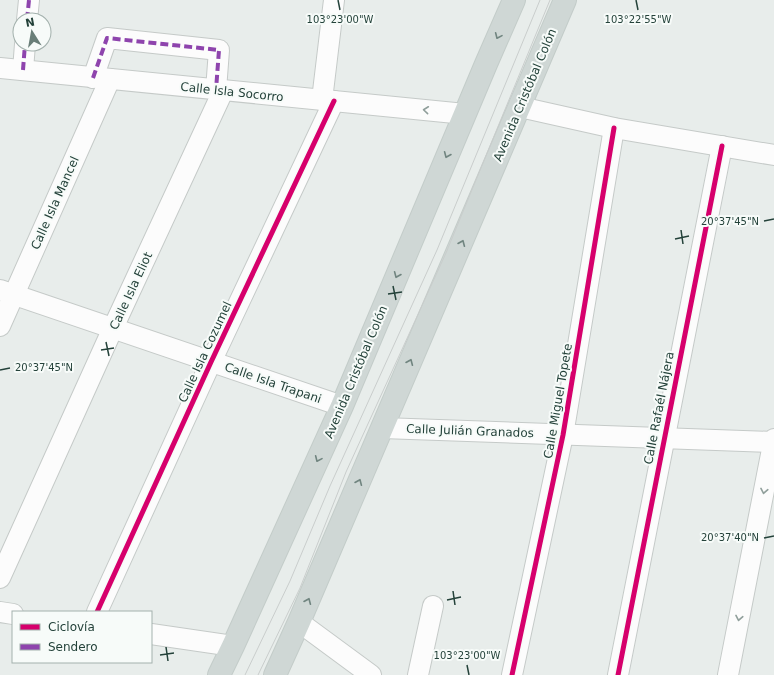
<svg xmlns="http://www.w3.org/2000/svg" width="774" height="675" font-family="'DejaVu Sans',sans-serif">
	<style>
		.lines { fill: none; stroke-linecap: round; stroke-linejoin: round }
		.minor-casing { stroke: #c5cac8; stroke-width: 22 }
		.major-casing { stroke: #c3ccc9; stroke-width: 24 }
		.minor { stroke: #fcfcfc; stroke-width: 20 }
		.major { stroke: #cfd7d5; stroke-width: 22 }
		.tram { stroke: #c9cdcc; stroke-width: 1 }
		.quiet { stroke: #8e44ad; stroke-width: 4; stroke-dasharray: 8 4; stroke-linecap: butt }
		.cycleway-casing { stroke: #f7fbf9; stroke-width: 8 }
		.cycleway { stroke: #d6006c; stroke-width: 5 }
		.oneway { stroke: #718580 }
		.oneway2 { stroke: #909f9b }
		.ticks { fill: none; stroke: #24423a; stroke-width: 1.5 }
		.labels { text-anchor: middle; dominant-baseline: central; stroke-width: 4; stroke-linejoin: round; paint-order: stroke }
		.street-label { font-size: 12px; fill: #24423a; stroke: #f7fbf9 }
		.ticks-label { font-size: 10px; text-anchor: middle; fill: #24423a; stroke: #f7fbf9; stroke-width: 4; stroke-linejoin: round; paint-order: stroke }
	</style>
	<rect width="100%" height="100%" fill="#e8edeb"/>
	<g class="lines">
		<defs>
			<g id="minor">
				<path d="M27,20L29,0"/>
				<path d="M0,68L465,114"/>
				<path d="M23,70L25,44"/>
				<path d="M93,78L107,38L219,50L216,90"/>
				<path d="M322,100L334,0"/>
				<path d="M520,107L614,128L774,155"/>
				<path d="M0,290L342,406"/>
				<path d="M0,326L110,79"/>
				<path d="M382,428L774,442"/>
				<path d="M0,578L113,328L223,91"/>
				<path d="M0,612L13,614"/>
				<path d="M97,612L211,362L334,101"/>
				<path d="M299,622L371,675"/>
				<path d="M151,634L233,646"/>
				<path d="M418,675L433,606"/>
				<path d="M512,675L563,435L614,128"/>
				<path d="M618,675L722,146"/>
				<path d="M728,675L774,439"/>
			</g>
			<g id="major">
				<path d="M219,675L233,646L342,406L486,64L514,0"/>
				<path d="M275,675L299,622L565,0"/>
			</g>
		</defs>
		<use href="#minor" class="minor-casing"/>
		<use href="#major" class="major-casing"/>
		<use href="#minor" class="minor"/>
		<use href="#major" class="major"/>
		<g class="tram">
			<path d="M245,675L290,581L330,486L437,250L540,0"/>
			<path d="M258,675L300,588L346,472L446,253L550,0"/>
		</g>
		<g class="quiet">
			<path d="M27,20L29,0"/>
			<path d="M23,70L25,44"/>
			<path d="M93,78L107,38L219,50L216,90"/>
		</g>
		<defs>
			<g id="cycleway">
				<path d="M97,612L211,362L334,101"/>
				<path d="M512,675L563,435L614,128"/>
				<path d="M618,675L722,146"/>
			</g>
		</defs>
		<use href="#cycleway" class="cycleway-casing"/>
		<use href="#cycleway" class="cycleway"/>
	</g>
	<defs><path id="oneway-chevron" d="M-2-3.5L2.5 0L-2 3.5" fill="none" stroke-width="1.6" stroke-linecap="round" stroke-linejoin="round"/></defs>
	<g class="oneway">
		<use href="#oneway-chevron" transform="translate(498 36) rotate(114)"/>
		<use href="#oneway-chevron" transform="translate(447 155) rotate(113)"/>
		<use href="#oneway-chevron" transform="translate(462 243) rotate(-67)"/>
		<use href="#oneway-chevron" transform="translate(397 275) rotate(113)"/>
		<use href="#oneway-chevron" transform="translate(410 362) rotate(-67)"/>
		<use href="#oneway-chevron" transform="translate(318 459) rotate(114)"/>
		<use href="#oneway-chevron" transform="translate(359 482) rotate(-67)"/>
		<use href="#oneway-chevron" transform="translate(308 601) rotate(-67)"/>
	</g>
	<g class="oneway2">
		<use href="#oneway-chevron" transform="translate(426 110) rotate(-174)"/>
		<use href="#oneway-chevron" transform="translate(764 491) rotate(101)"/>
		<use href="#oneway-chevron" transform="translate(739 618) rotate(101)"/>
	</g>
	<path class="ticks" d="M338,0L340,10M636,0L638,10M764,221L774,219M681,230L683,244M675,239L689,236M393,286L396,300M388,294L402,292M106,342L109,356M101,350L114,348M0,370L10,368M764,538L774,536M453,591L455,605M447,600L461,597M166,647L168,661M160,655L174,653M467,665L469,675"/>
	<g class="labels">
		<g class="street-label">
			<text transform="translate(232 92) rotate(6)">Calle Isla Socorro</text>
			<text transform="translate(525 95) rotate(-67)">Avenida Cristóbal Colón</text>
			<text transform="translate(55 203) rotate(-66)">Calle Isla Mancel</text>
			<text transform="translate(131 291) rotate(-65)">Calle Isla Eliot</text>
			<text transform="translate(205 352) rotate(-65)">Calle Isla Cozumel</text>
			<text transform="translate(356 372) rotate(-67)">Avenida Cristóbal Colón</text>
			<text transform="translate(273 383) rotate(19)">Calle Isla Trapani</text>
			<text transform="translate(558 401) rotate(-80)">Calle Miguel Topete</text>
			<text transform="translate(659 408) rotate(-79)">Calle Rafaél Nájera</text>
			<text transform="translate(470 431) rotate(2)">Calle Julián Granados</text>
		</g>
	</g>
	<g class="ticks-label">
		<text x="340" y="23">103°23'00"W</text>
		<text x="638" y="23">103°22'55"W</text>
		<text x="730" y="225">20°37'45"N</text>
		<text x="44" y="371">20°37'45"N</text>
		<text x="730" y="541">20°37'40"N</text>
		<text x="467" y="659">103°23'00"W</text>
	</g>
	<rect x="12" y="611" width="140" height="52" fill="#f7fbf9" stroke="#a3b1ad"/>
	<rect x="20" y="624" width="20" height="6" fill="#d6006c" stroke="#a3b1ad"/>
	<text x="48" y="631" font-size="12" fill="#24423a">Ciclovía</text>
	<rect x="20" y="644" width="20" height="6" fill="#8e44ad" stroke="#a3b1ad"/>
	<text x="48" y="651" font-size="12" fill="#24423a">Sendero</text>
	<g transform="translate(32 32) rotate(349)"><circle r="19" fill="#f7fbf9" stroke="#a3b1ad"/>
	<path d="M0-3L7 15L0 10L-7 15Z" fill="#697e78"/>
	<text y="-6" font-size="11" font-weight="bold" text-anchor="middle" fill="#24423a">N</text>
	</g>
</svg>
